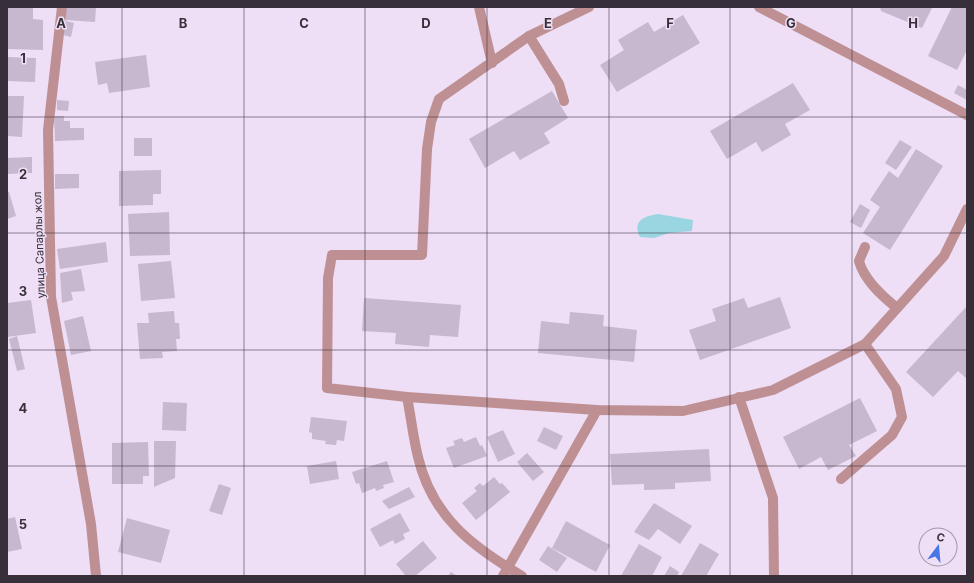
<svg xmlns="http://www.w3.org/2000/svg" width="974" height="583" font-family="Inter,sans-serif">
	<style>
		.water { fill: #99d6e1 }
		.building { fill: #c7b7cf }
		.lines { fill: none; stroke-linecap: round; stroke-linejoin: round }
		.service { stroke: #be9093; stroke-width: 10 }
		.minor { stroke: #be9093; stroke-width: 10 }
		.tertiary { stroke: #be9093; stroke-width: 10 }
		.grid { fill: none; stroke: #37303a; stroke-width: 1; stroke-opacity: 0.55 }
		.labels { text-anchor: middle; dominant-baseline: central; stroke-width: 3; stroke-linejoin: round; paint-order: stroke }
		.street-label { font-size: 11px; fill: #37303a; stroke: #eedef6 }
		.grid-label { font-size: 13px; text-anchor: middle; font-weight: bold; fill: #37303a; stroke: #eedef6; stroke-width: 3; stroke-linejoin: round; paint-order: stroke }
	</style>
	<rect width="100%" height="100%" fill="#eedef6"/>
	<path class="water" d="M658,214L693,220L692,231L669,233L654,238L640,237C632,221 644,216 658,214Z"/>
	<g class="building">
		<path d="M7,7H33V19L43,20V50L7,49Z"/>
		<path d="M66,7H96L95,22L66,20Z"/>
		<path d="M880,7H930L932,8L922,28L881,11Z"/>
		<path d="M952,7H967V50L957,70L928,56Z"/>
		<path d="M683,15L700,43L617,92L600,65L624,50L618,40L648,22L654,32Z"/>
		<path d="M66,21L74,23L71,37L63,35Z"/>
		<path d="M146,55L150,87L109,93L107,83L98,85L95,62Z"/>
		<path d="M7,57L36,58L35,82L7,81Z"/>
		<path d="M793,83L810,110L785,124L791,135L762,152L756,142L727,159L710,131Z"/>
		<path d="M958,85L967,90V100L954,93Z"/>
		<path d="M552,91L568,118L544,133L550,143L520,160L514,151L485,168L469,139Z"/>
		<path d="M7,96H24L22,137L7,136Z"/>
		<path d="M57,100L69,101L68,111L57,110Z"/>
		<path d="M54,116H64V121H70V128H84V140L55,141Z"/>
		<rect x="134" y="138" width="18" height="18"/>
		<path d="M900,140L912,147L896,170L885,163Z"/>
		<path d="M916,149L943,166L890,250L863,233L880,207L870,200L889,171L898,178Z"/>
		<path d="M32,157V173L7,174V158Z"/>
		<path d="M161,170V194H153V205L119,206V171Z"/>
		<path d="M55,174H79V188L55,189Z"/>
		<path d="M7,192H9L16,216L7,219Z"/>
		<path d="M860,204L870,210L861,228L850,222Z"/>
		<path d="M169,212L170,255L130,256L128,214Z"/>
		<path d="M106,242L108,262L60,269L57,249Z"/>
		<path d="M171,261L175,298L141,301L138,264Z"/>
		<path d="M81,269L85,291L71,292L73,300L62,303L60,273Z"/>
		<path d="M780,297L791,328L700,360L689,330L716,321L712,309L744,298L748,308Z"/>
		<path d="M364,298L461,305L458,337L430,335L429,347L395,344L396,333L362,331Z"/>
		<path d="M31,300L36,333L7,337V303Z"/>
		<path d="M967,306V377L966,378L958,371L933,397L906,372Z"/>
		<path d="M174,311L175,323H179L180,339H176L177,351L162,352L163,358L140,359L137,323H149L148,313Z"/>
		<path d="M570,312L604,315L603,326L637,330L634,362L538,353L541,321L569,324Z"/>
		<path d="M83,316L91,351L71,355L64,321Z"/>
		<path d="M17,336L25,369L17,371L9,339Z"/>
		<path d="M860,398L877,431L849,445L856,456L828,470L821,457L799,469L783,437Z"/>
		<path d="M163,402L187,403L186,431L162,430Z"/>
		<path d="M311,417L347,421L344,441L337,440L336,445L325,444L326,441L312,439V433L309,432Z"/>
		<path d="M544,427L563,436L556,450L537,441Z"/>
		<path d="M503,430L515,454L498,462L487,437Z"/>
		<path d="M476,437L480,446L482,445L487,456L454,468L446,448L455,445L453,441L462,438L464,442Z"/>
		<path d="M154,441H176L175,478L154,487Z"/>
		<path d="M148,442L149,476H143V484H112V443Z"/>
		<path d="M709,449L711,481L675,483V489L644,490V484L612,485L610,454Z"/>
		<path d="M527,453L544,472L533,481L517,462Z"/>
		<path d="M336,461L339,479L310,484L307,466Z"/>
		<path d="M387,461L394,482L383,485L384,488L376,491L375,488L362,493L359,483L356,484L352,472Z"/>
		<path d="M494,477L500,484L502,483L510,492L476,520L462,503L477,491L474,488L480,483L483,486Z"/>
		<path d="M219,484L231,488L222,515L209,511Z"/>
		<path d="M409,487L415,497L389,509L382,501Z"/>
		<path d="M654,503L692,526L680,544L658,529L649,540L634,532Z"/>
		<path d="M400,513L410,531L403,534L405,539L395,544L393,540L380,547L370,529Z"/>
		<path d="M15,517L22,549L7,552V519Z"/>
		<path d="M127,518L170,530L161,563L118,552Z"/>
		<path d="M566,521L610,545L596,572L552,548Z"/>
		<path d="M423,541L437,558L415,576H406L396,564Z"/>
		<path d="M700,543L719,554L706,576H681Z"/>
		<path d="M639,544L662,557L652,576H621Z"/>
		<path d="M548,546L567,558L557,572L539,560Z"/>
		<path d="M670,566L679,572L677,576H664Z"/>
		<path d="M451,572L457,576H448Z"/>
	</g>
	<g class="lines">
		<g class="service">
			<path d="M479,7L492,63"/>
			<path d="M865,247L859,261C864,280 882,296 897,308"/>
			<path d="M841,479L892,435L902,417L896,389L865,344"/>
		</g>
		<g class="minor">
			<path d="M759,7L967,115"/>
			<path d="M529,36L589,7"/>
			<path d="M564,101L559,84L529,36L439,99L431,122L427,149L422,255H332L328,278L327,388L407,397L597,410L683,411L773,390L865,344L944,256L967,209"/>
			<path d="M407,397C411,417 413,437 418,457C432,517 473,547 522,576"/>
			<path d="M739,397L773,498L774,576"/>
			<path d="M503,576L597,410"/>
		</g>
		<path class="tertiary" d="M62,7L48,130L51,297L91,524L96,576"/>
	</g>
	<path class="grid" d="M122,7V576M244,7V576M365,7V576M487,7V576M609,7V576M730,7V576M852,7V576M7,117H967M7,233H967M7,350H967M7,466H967"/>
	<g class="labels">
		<g class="street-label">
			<text transform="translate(39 245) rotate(-92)">улица Сапарлы жол</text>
		</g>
	</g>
	<g class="grid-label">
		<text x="61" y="28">A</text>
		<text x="183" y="28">B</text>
		<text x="304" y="28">C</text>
		<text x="426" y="28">D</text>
		<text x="548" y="28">E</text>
		<text x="670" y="28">F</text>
		<text x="791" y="28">G</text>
		<text x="913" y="28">H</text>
		<text x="23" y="63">1</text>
		<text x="23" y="179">2</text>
		<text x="23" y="296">3</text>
		<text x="23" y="413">4</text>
		<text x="23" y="529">5</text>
	</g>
	<rect width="974" height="583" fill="none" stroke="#37303a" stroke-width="16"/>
	<g transform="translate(938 547) rotate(16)"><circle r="19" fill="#eedef6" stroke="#a598ab"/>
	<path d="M0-3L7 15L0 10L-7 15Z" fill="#4776e7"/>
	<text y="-6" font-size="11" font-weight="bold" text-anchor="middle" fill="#37303a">С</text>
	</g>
</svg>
